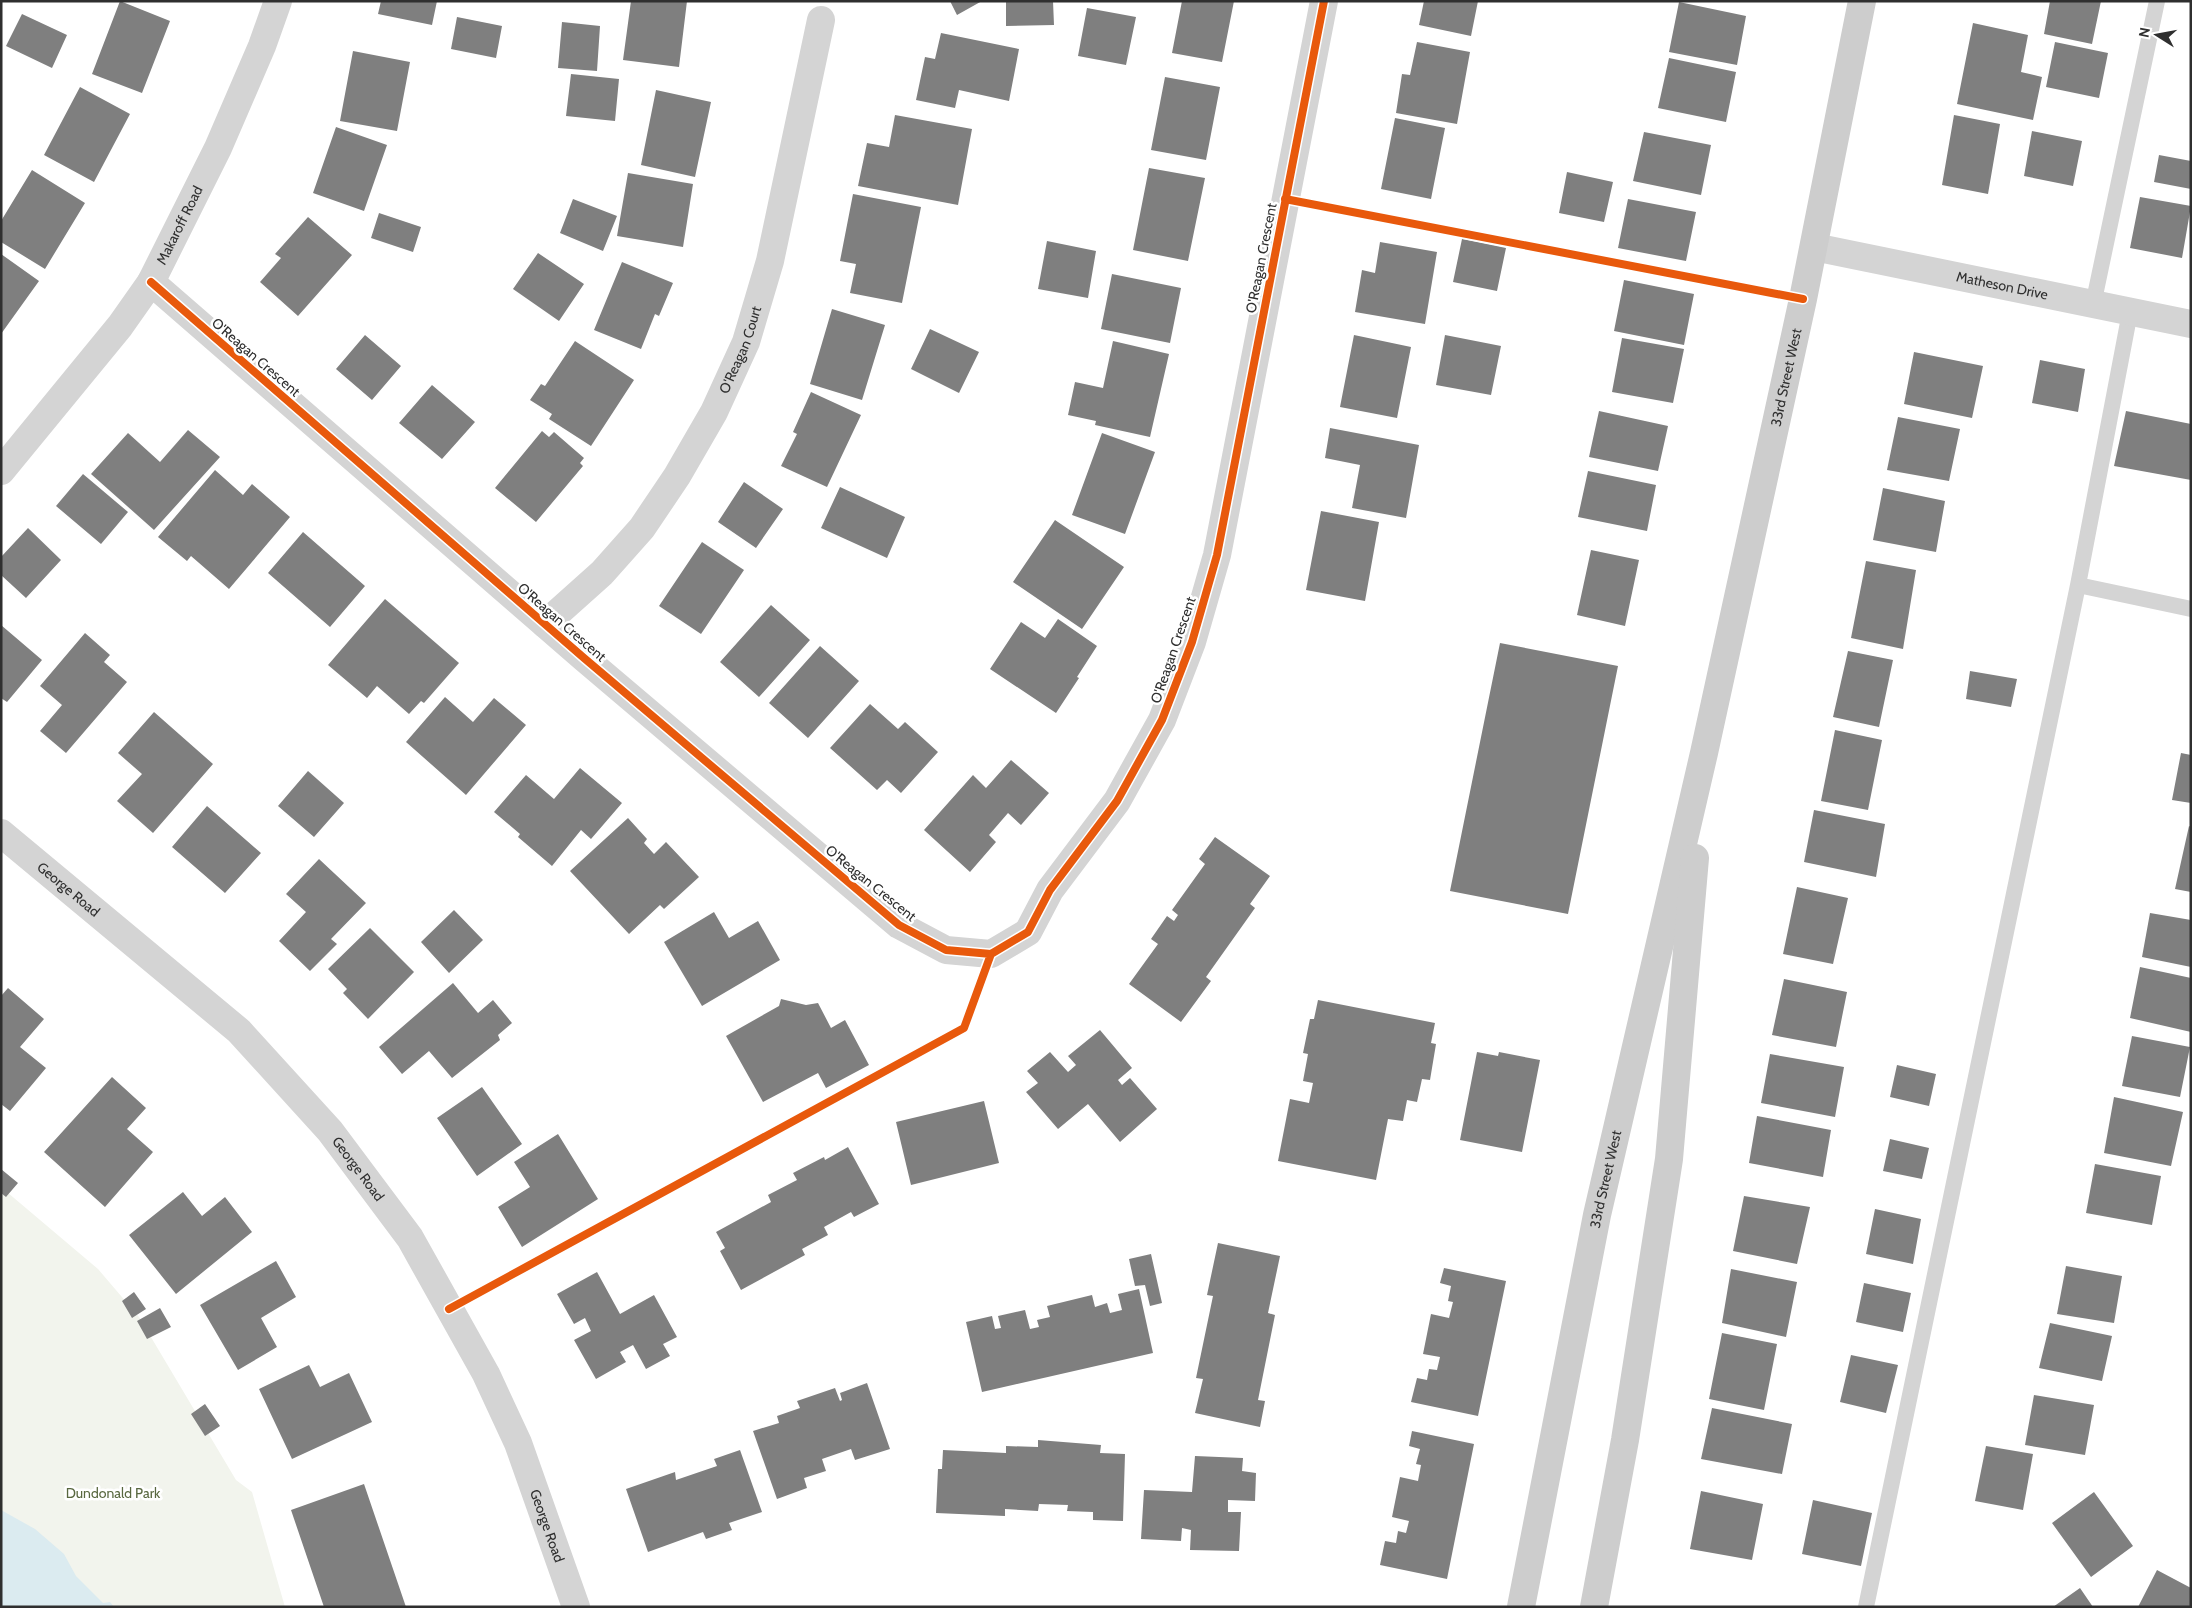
<svg xmlns="http://www.w3.org/2000/svg" width="2192" height="1608" font-family="Cabin,sans-serif">
  <style>
    .green { fill: #f2f4ed }
    .water { fill: #dbebf0 }
    .building { fill: #7f7f7f }
    .lines { fill: none; stroke-linecap: round; stroke-linejoin: round }
    .lane { stroke: #d4d4d4; stroke-width: 16 }
    .street { stroke: #d4d4d4; stroke-width: 28 }
    .secondary { stroke: #cdcdcd; stroke-width: 28 }
    .cycleway-casing { stroke: #fff; stroke-width: 11 }
    .cycleway { stroke: #e8590c; stroke-width: 8 }
    .labels { text-anchor: middle; stroke-width: 5; stroke-linejoin: round; paint-order: stroke }
    .street-label { font-size: 14px; fill: #2f2f2f; stroke: #fff }
    .park-label { font-size: 14px; fill: #58673f; stroke: #fff }
  </style>
  <rect width="100%" height="100%" fill="#fff"/>
  <path class="green" d="M1,1187L98,1269L139,1317L236,1480L252,1492L285,1607H1Z"/>
  <path class="water" d="M1,1510L35,1529L64,1554L76,1576L103,1603L110,1602L114,1607H1Z"/>
  <path class="building" d="M120,1L170,21L142,93L92,74Z
    M381,1H437L432,25L378,14Z
    M631,1H687L679,67L623,60Z
    M950,1H982L957,15Z
    M1006,1H1053L1054,25L1006,26Z
    M1182,1H1234L1222,62L1172,53Z
    M1424,1H1478L1471,36L1419,25Z
    M2050,1H2101L2092,44L2044,34Z
    M1679,2L1746,16L1737,65L1669,52Z
    M1087,8L1136,17L1126,65L1078,56Z
    M22,14L67,35L52,68L6,46Z
    M457,17L502,26L496,58L451,49Z
    M562,22L600,26L597,71L558,68Z
    M1973,23L2028,35L2021,72L2042,77L2033,120L1957,104Z
    M941,33L1019,49L1009,101L959,90L955,108L916,100L925,57L935,59Z
    M1417,42L1470,52L1457,124L1396,113L1402,74L1410,75Z
    M2055,42L2108,53L2099,98L2046,87Z
    M353,51L410,62L397,131L340,121Z
    M1669,58L1736,72L1726,122L1658,108Z
    M571,74L619,79L615,121L566,116Z
    M1165,77L1220,87L1206,160L1151,150Z
    M80,87L130,114L94,182L44,155Z
    M656,90L711,102L695,177L641,165Z
    M895,115L972,129L958,205L858,186L867,143L889,147Z
    M1954,115L2000,124L1988,194L1942,185Z
    M1395,118L1445,128L1431,199L1381,189Z
    M336,127L387,145L364,211L313,193Z
    M2032,131L2082,141L2073,186L2024,176Z
    M1644,132L1711,145L1701,195L1633,181Z
    M2159,155L2191,161V189L2154,182Z
    M1149,168L1205,178L1188,261L1133,250Z
    M32,170L85,203L45,269L1,242V221Z
    M1567,172L1613,182L1604,222L1559,213Z
    M628,173L693,184L683,247L617,236Z
    M853,194L921,207L902,303L850,293L856,264L840,261Z
    M2140,197L2191,206L2182,258L2130,248Z
    M573,199L617,216L603,251L560,233Z
    M1628,199L1696,212L1686,261L1618,248Z
    M379,213L421,227L413,252L371,238Z
    M308,217L352,255L298,316L260,282L281,258L275,254Z
    M1462,239L1506,248L1497,291L1453,282Z
    M1047,241L1096,251L1088,298L1038,289Z
    M1380,242L1437,252L1425,324L1355,312L1362,270L1375,273Z
    M538,253L584,284L559,321L513,289Z
    M1,254L39,281L1,334Z
    M622,262L673,283L659,316L655,314L641,349L594,330Z
    M1112,274L1181,288L1170,343L1101,329Z
    M1624,280L1694,294L1684,345L1614,331Z
    M832,309L885,325L862,400L810,384Z
    M930,329L979,352L959,393L911,369Z
    M365,335L401,366L372,400L336,369Z
    M1354,335L1411,347L1397,418L1340,407Z
    M1445,335L1501,346L1491,395L1436,385Z
    M1622,338L1684,349L1673,403L1612,392Z
    M575,341L634,380L591,446L549,419L552,414L530,400L541,384L545,386Z
    M1113,341L1169,354L1150,437L1095,425L1096,421L1068,415L1075,382L1103,388Z
    M1914,352L1983,366L1972,418L1904,404Z
    M2040,360L2085,369L2078,412L2032,403Z
    M432,385L475,422L442,459L399,423Z
    M811,392L861,415L827,487L781,466L797,434L793,432Z
    M1599,411L1668,426L1658,471L1589,457Z
    M2126,411L2191,424V480L2114,466Z
    M1898,417L1960,429L1949,481L1887,470Z
    M1330,428L1419,445L1406,518L1352,508L1360,465L1325,458Z
    M188,430L220,457L154,530L91,474L128,433L160,462Z
    M542,431L549,437L554,432L584,458L580,463L583,466L536,522L495,488Z
    M1102,433L1155,452L1125,534L1072,515Z
    M215,470L243,495L252,484L290,517L229,589L191,556L187,561L158,537Z
    M1588,471L1656,485L1647,531L1578,517Z
    M83,474L128,512L101,544L56,506Z
    M744,482L783,509L756,548L718,522Z
    M840,487L905,517L887,558L821,528Z
    M1883,488L1945,501L1936,552L1873,540Z
    M1321,511L1379,522L1365,601L1306,590Z
    M1055,520L1124,567L1082,629L1013,582Z
    M28,528L61,560L26,598L1,575V557Z
    M303,532L365,586L330,627L268,573Z
    M702,542L744,570L701,634L659,606Z
    M1591,550L1639,560L1625,626L1577,615Z
    M1866,561L1916,570L1903,649L1851,638Z
    M385,599L459,663L424,703L421,701L409,714L377,686L367,698L328,665Z
    M771,605L810,640L759,697L720,662Z
    M1058,619L1097,646L1077,677L1079,678L1056,713L990,669L1021,622L1045,638Z
    M1,625L42,660L7,702L1,698Z
    M85,633L110,655L104,662L127,682L66,753L40,731L62,705L40,686Z
    M1500,643L1618,666L1568,914L1450,891Z
    M820,646L859,681L808,738L769,703Z
    M1848,651L1893,660L1879,727L1833,717Z
    M1970,671L2017,679L2011,707L1966,699Z
    M445,697L473,722L494,698L526,725L466,795L406,742Z
    M870,704L898,729L905,722L938,752L901,793L887,780L877,790L830,748Z
    M154,712L213,764L153,833L117,801L142,774L118,753Z
    M1835,730L1882,740L1868,810L1821,801Z
    M2181,753L2191,755V803L2172,800Z
    M1011,760L1049,793L1021,825L1008,813L989,835L996,842L970,872L924,830L973,775L986,788Z
    M580,768L622,803L591,839L581,830L552,866L518,837L520,834L494,812L526,775L554,799Z
    M308,771L344,803L314,837L278,806Z
    M207,806L261,853L225,893L172,847Z
    M1814,810L1885,824L1876,877L1804,862Z
    M628,818L647,839L644,843L654,854L666,842L699,877L664,909L660,905L629,934L570,871Z
    M2189,826L2191,827V892L2175,889Z
    M1215,837L1270,876L1250,904L1255,908L1206,977L1211,981L1181,1022L1129,984L1158,944L1151,939L1167,916L1174,921L1178,915L1172,910L1205,864L1199,859Z
    M319,859L366,903L331,939L337,944L310,971L279,941L306,912L286,894Z
    M1797,887L1848,898L1833,964L1783,954Z
    M454,910L483,940L449,973L421,942Z
    M714,912L729,938L758,921L780,960L702,1006L664,942Z
    M2150,913L2191,920V967L2142,957Z
    M370,928L414,972L368,1019L343,993L347,989L328,969Z
    M2140,967L2191,978V1032L2130,1018Z
    M1784,979L1847,992L1836,1047L1772,1035Z
    M453,983L478,1013L493,1000L512,1023L498,1035L500,1040L452,1078L429,1051L402,1074L379,1047Z
    M8,988L44,1019L20,1047L46,1068L10,1111L1,1104V996Z
    M781,999L806,1005L818,1003L831,1028L845,1020L869,1065L826,1088L818,1073L763,1102L726,1036L779,1006Z
    M1318,1000L1435,1023L1431,1043L1436,1044L1430,1080L1422,1079L1417,1102L1407,1100L1403,1121L1388,1119L1376,1180L1278,1161L1290,1099L1309,1103L1313,1083L1303,1081L1308,1054L1303,1053L1310,1019H1314Z
    M1100,1030L1132,1068L1118,1080L1122,1085L1130,1078L1157,1109L1120,1142L1088,1104L1058,1129L1026,1092L1038,1083L1027,1071L1050,1052L1068,1072L1076,1065L1068,1056Z
    M2132,1036L2190,1047L2180,1097L2122,1086Z
    M1477,1052L1498,1056L1499,1052L1540,1060L1522,1152L1460,1140Z
    M1770,1054L1844,1067L1835,1117L1761,1103Z
    M1897,1065L1936,1074L1929,1106L1890,1097Z
    M112,1077L146,1108L127,1129L153,1152L105,1207L44,1152Z
    M482,1087L522,1144L477,1176L437,1118Z
    M2114,1097L2183,1112L2171,1166L2104,1153Z
    M984,1101L999,1163L911,1185L896,1122Z
    M1757,1116L1831,1130L1823,1177L1749,1163Z
    M558,1134L598,1199L522,1247L498,1207L530,1187L514,1162Z
    M1890,1139L1929,1148L1922,1179L1883,1171Z
    M848,1147L879,1204L854,1217L851,1212L824,1227L828,1235L802,1249L805,1255L741,1290L720,1251L725,1248L716,1232L771,1202L768,1195L797,1180L793,1173L824,1157L825,1160Z
    M2095,1164L2161,1176L2152,1225L2086,1213Z
    M1,1169L18,1183L6,1197L1,1193Z
    M183,1192L202,1216L225,1197L252,1232L176,1294L129,1235Z
    M1744,1196L1810,1207L1797,1264L1733,1251Z
    M1875,1209L1921,1219L1913,1264L1866,1254Z
    M1218,1243L1280,1256L1268,1313L1275,1315L1258,1400L1265,1401L1260,1427L1195,1413L1203,1379L1196,1378L1213,1296L1207,1295Z
    M1151,1254L1162,1303L1150,1306L1145,1285L1135,1286L1129,1259Z
    M276,1261L296,1297L261,1318L277,1347L238,1370L200,1305Z
    M2066,1266L2122,1276L2114,1323L2057,1314Z
    M1444,1268L1506,1281L1478,1416L1411,1402L1417,1378L1427,1380L1429,1369L1437,1370L1440,1357L1423,1354L1431,1314L1449,1318L1453,1302L1448,1301L1451,1286L1440,1283Z
    M1731,1269L1797,1282L1786,1337L1722,1323Z
    M597,1272L620,1314L654,1295L677,1337L663,1344L670,1356L646,1369L633,1345L620,1352L626,1362L596,1379L574,1340L591,1331L585,1318L574,1324L557,1294Z
    M1864,1283L1911,1293L1903,1332L1856,1322Z
    M1139,1289L1153,1353L982,1392L966,1322L992,1316L995,1329L1001,1328L998,1316L1025,1310L1030,1329L1039,1327L1037,1320L1050,1317L1047,1306L1092,1295L1095,1307L1107,1303L1110,1313L1122,1310L1118,1294Z
    M134,1292L146,1309L132,1318L122,1301Z
    M160,1308L171,1327L147,1339L137,1321Z
    M2050,1323L2112,1336L2102,1381L2039,1368Z
    M1722,1333L1777,1344L1764,1410L1709,1399Z
    M1851,1355L1898,1365L1886,1413L1840,1402Z
    M309,1365L320,1387L349,1373L372,1422L292,1459L259,1389Z
    M867,1383L890,1449L855,1460L851,1449L822,1459L826,1471L804,1478L807,1488L777,1499L753,1431L779,1423L777,1416L800,1408L797,1401L835,1388L840,1401L842,1400L840,1393Z
    M2034,1395L2094,1405L2085,1455L2025,1445Z
    M205,1404L220,1426L205,1436L191,1414Z
    M1712,1408L1792,1424L1782,1474L1701,1459Z
    M1412,1431L1474,1444L1447,1579L1380,1565L1385,1541L1396,1543L1398,1531L1406,1533L1409,1521L1392,1517L1400,1477L1418,1481L1421,1465L1416,1464L1420,1449L1409,1446Z
    M1038,1440L1101,1445L1100,1453L1125,1454L1123,1521L1093,1520V1512L1067,1511L1068,1505L1039,1504L1038,1511L1005,1509V1516L936,1513L938,1469H942L943,1450L1006,1453V1446L1038,1447Z
    M1986,1446L2033,1454L2023,1510L1975,1501Z
    M740,1450L762,1512L729,1523L732,1530L706,1539L703,1532L648,1552L626,1489L675,1472L676,1480L717,1466L714,1459Z
    M1195,1456L1243,1458L1242,1471L1256,1473L1255,1501L1228,1500V1512H1241L1239,1551L1190,1550L1191,1530L1182,1528L1181,1541L1141,1539L1144,1490L1192,1492Z
    M364,1484L406,1607H324L291,1510Z
    M1701,1491L1763,1504L1752,1560L1690,1549Z
    M2094,1492L2133,1546L2091,1577L2052,1523Z
    M1813,1500L1872,1513L1861,1566L1802,1554Z
    M2157,1570L2191,1588V1607H2138Z
    M2080,1588L2093,1607H2053Z"/>
  <g class="lines">
    <path class="lane" d="M2093,305L2157,1
      M2078,585L2191,609
      M1866,1607L2078,585L2130,312"/>
    <g class="street">
      <path id="s1" d="M1814,247L2191,324"/>
      <path d="M151,282L584,658L899,925L946,950L991,954L1028,932L1050,890L1117,801L1162,720L1192,642L1217,555L1324,1"/>
      <path id="s2" d="M1,471L120,326L151,282L218,148L262,46L278,1"/>
      <path id="s3" d="M545,624L602,573L642,528L677,476L714,412L746,342L770,261L821,20"/>
      <path id="s4" d="M1,833L239,1031L330,1131L410,1238L486,1374L518,1443L576,1607"/>
    </g>
    <g class="secondary">
      <path id="s5" d="M1521,1607L1597,1215L1704,753L1803,299L1862,1"/>
      <path d="M1594,1607L1625,1440L1669,1159L1695,858"/>
    </g>
    <g class="cycleway-casing">
      <path id="cycleway" d="M1285,199L1803,299
        M151,282L584,658L899,925L946,950L991,954L1028,932L1050,890L1117,801L1162,720L1192,642L1217,555L1324,1
        M449,1309L964,1028L991,954"/>
    </g>
    <use href="#cycleway" class="cycleway"/>
  </g>
  <g class="labels">
    <g class="street-label">
      <text dy="5" stroke="none"><textPath href="#s2" startOffset="305">Makaroff Road</textPath></text>
      <text transform="translate(1261 258) rotate(-79)" y="5">O'Reagan Crescent</text>
      <text dy="5" stroke="none"><textPath href="#s1" startOffset="192">Matheson Drive</textPath></text>
      <text dy="5" stroke="none"><textPath href="#s3" startOffset="341">O'Reagan Court</textPath></text>
      <text transform="translate(256 357) rotate(41)" y="5">O'Reagan Crescent</text>
      <text dy="5" stroke="none"><textPath href="#s5" startOffset="1258">33rd Street West</textPath></text>
      <text transform="translate(562 622) rotate(41)" y="5">O'Reagan Crescent</text>
      <text transform="translate(1173 650) rotate(-71)" y="5">O'Reagan Crescent</text>
      <text transform="translate(871 883) rotate(39)" y="5">O'Reagan Crescent</text>
      <text dy="5" stroke="none"><textPath href="#s4" startOffset="88">George Road</textPath></text>
      <text dy="5" stroke="none"><textPath href="#s4" startOffset="492">George Road</textPath></text>
      <text dy="5" stroke="none"><textPath href="#s5" startOffset="436">33rd Street West</textPath></text>
      <text dy="5" stroke="none"><textPath href="#s4" startOffset="898">George Road</textPath></text>
    </g>
    <g class="park-label">
      <text x="113" y="1498">Dundonald Park</text>
    </g>
  </g>
  <rect width="2192" height="1608" fill="none" stroke="#2f2f2f" stroke-width="5"/>
  <g transform="translate(2157 35) rotate(281)" stroke="#ffffff" stroke-width="4" paint-order="stroke">
  <path d="M0-4L9 19L0 12L-9 19Z" fill="#2f2f2f"/>
  <text y="-8" font-size="14" font-weight="bold" text-anchor="middle" fill="#2f2f2f">N</text>
  </g>
</svg>
